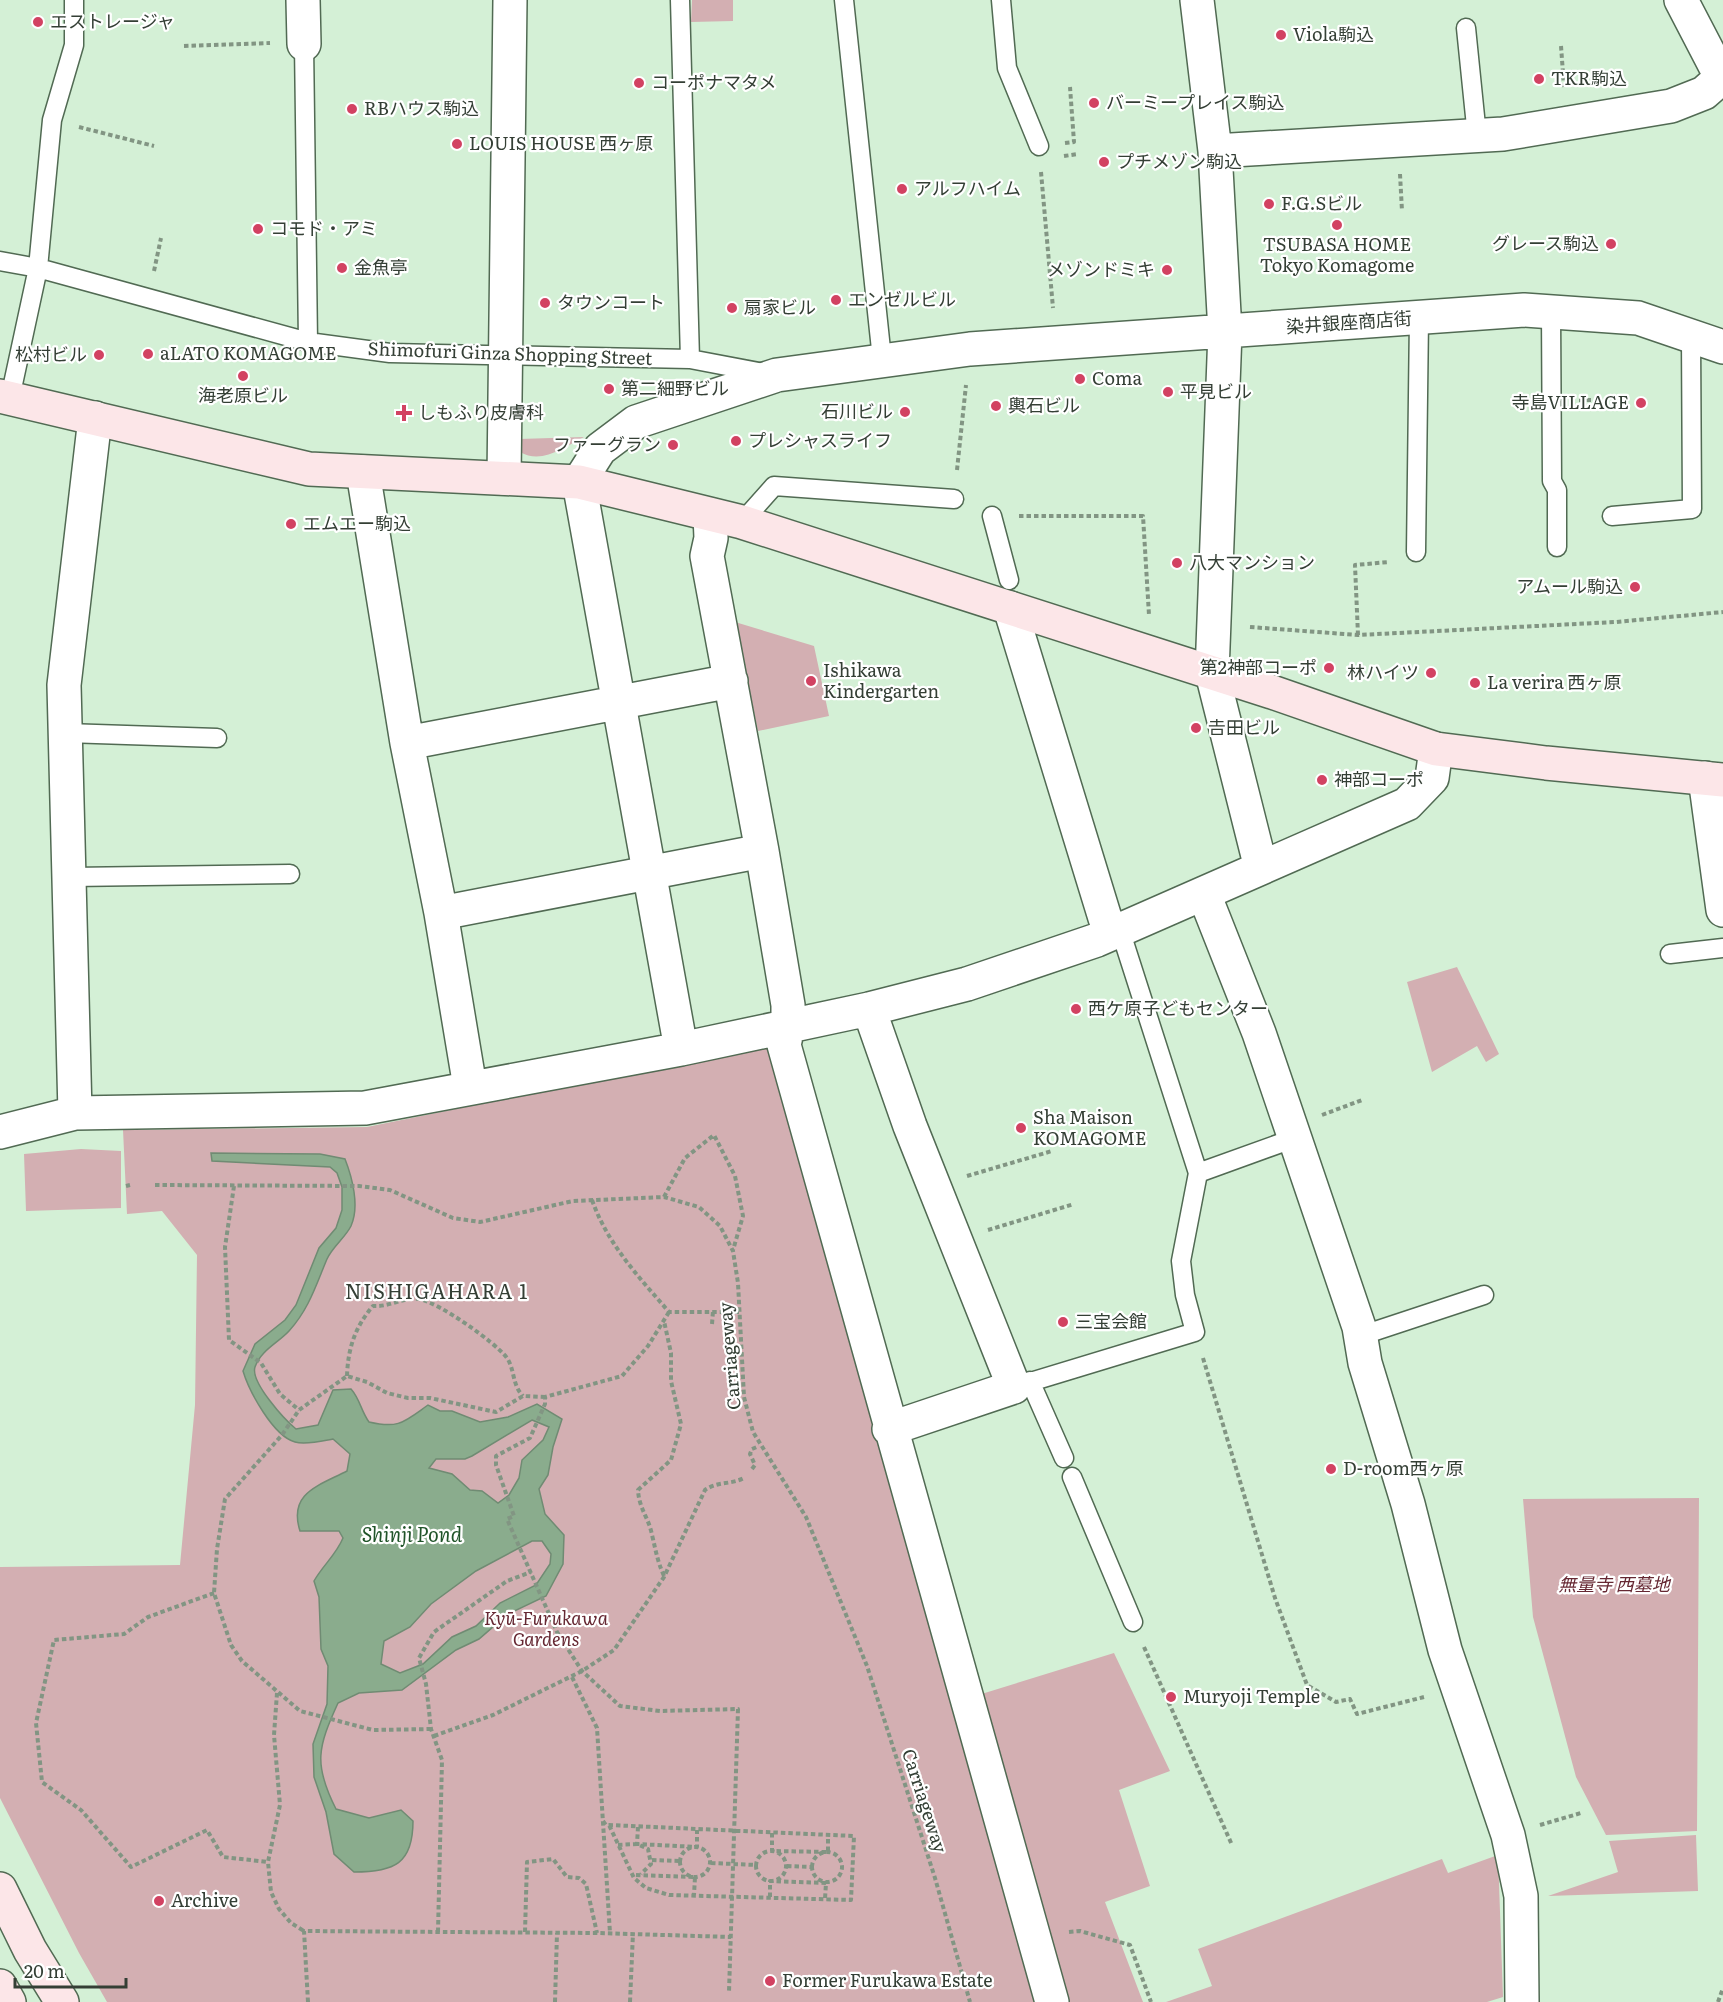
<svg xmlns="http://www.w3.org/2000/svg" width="1723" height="2002" font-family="Literata,'Noto Sans JP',serif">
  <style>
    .green { fill: #d3afb2 }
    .water { fill: #8aac8d; stroke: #708b73; stroke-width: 1.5; fill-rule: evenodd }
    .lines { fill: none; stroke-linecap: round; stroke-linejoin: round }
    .lane-casing { stroke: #516a53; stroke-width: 21 }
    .street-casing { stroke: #516a53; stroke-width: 36 }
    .secondary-casing { stroke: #516a53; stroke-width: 36 }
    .path { stroke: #829583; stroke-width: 4; stroke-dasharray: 4.5 3; stroke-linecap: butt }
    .lane { stroke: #fff; stroke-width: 18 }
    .street { stroke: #fff; stroke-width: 33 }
    .secondary { stroke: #fce6e8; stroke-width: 33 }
    .poi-dot { fill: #d24262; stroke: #fff; stroke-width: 2 }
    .labels { text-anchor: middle; stroke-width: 4.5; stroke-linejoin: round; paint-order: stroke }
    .poi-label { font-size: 18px; fill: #343f35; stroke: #fff; text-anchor: start }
    .street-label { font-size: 18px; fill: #343f35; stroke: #fff }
    .park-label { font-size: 18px; font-style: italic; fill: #652732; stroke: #fff }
    .neighbourhood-label { font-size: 20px; letter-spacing: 1.5px; fill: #343f35; stroke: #fff }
    .water-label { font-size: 20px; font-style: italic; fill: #205429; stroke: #fff }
  </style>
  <rect width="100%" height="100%" fill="#d4f0d6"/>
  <path class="green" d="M692,0H733V21L691,22Z
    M584,437C564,447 542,465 520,452L519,439Z
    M735,622L814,646L829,716L758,731Z
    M1457,967L1499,1054L1486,1062L1477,1046L1432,1072L1407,982Z
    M776,1044L1042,2002H107L79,1953L0,1798V1567L180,1565L195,1405L197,1255L162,1211L127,1214L123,1130L367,1127Z
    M81,1149L121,1151V1208L26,1211L24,1154Z
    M1699,1498L1697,1831L1606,1835L1576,1777L1533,1617L1523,1499Z
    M1114,1653L1170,1771L1119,1790L1150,1886L1105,1902L1143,2002H1061L975,1696Z
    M1696,1835L1698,1891L1548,1896L1618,1872L1609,1841Z
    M1498,1855L1503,1997L1487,2002H1166L1212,1986L1198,1949L1442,1859L1448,1873Z"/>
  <path class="water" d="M211,1153L320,1154L345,1159C352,1177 360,1206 351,1226C345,1238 333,1246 327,1259C316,1285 309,1309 289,1331C278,1343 261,1350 255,1367C250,1382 285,1420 296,1429L318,1425L333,1390L351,1389C360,1399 361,1411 369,1422C399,1429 404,1422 428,1405L440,1411H452L480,1422L508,1417L537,1404L562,1419L553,1447L548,1475L539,1489L545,1514L564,1535L563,1564L546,1596L508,1614L479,1639L456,1650L402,1690L359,1693L338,1703C318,1747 313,1764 336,1809L369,1818L401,1810L413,1821C413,1864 394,1872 354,1872L334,1854L326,1812L314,1777L313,1744L327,1704L328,1666L321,1649L319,1597L314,1581C323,1565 336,1555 343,1538L339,1531H300C288,1493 318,1486 347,1471L350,1454L333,1439C322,1441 306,1445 295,1442C273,1436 249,1391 243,1371L255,1344L285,1320L296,1305L319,1248L336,1228L342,1210V1187L337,1173L330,1167L212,1161ZM532,1420L549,1427L543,1440L522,1460L519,1478L509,1495L498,1503L482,1491L470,1490L452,1474L429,1468L436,1459H465L472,1456ZM532,1541H542L551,1554L550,1564L536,1585L500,1603L476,1626L452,1637L423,1664L400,1673L381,1664L384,1641L410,1627L431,1604L476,1571Z"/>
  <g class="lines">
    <g class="lane-casing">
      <path id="lane" d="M680,0L690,359
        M844,0L882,359
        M1001,0L1007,68L1039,146
        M1466,28L1477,136
        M304,44L308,342
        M0,261L38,268L308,342L390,353L690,359L769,374
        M1551,312L1552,481L1557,490V547
        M10,398L38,268L52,120L74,45V0
        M992,516L1009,580
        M1612,516L1692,509L1691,337
        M742,522L774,486L954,499
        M1416,552L1419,318
        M66,733L217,738
        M71,877L290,874
        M1113,932L1123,939L1198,1173
        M1670,954L1723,948
        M1360,1336L1484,1295
        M1030,1381L1064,1458
        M1014,1387L1195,1332L1185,1295L1181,1261L1198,1173L1295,1138
        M1072,1477L1133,1622"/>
    </g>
    <g class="street-casing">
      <path id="street" d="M303,0L304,44
        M1197,0L1215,151L1225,332L1212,673L1261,868
        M1681,0L1721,77
        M1215,151L1503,134L1671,106L1704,93L1723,76
        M363,472L407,743L441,913L470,1087
        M504,478L510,0
        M710,515L711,538L707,556L762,851L788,1005V1027L784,1045L1052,2002
        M1010,608L1105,918L1113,932
        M407,743L731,681
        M1705,778L1723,910
        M1204,894L1259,1033L1359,1327L1365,1363L1408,1504L1445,1650L1508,1835L1521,1896L1522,2002
        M441,913L762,851
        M869,1009L910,1126L1014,1387L889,1429
        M681,1049L579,482L600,449L636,422L777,375L970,349L1524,310L1638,318L1723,347
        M75,1113L64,685L95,418
        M0,1132L75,1113L365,1108L681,1049L869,1009L967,984L1097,940L1407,804L1432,778L1436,749"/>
    </g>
    <g class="secondary-casing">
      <path id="secondary" d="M0,396L309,469L579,482L742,522L1272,692L1436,749L1546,763L1723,780
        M0,1889L30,1950L62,2002
        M0,1986L9,2002"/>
    </g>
    <path class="path" d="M184,46L270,43
      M1561,46L1564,87
      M79,127L154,146
      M1065,143L1074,142L1070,87
      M1064,156L1078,154
      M1041,172L1053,308
      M1400,174L1402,211
      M154,271L161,238
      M1579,400H1601
      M957,470L966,385
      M1019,516H1143L1149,615
      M1250,627L1358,635L1616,622L1723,612
      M1358,635L1355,565L1389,562
      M1322,1115L1362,1100
      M967,1176L1052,1151
      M155,1185L359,1186L390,1190L453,1218L480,1222L573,1201L664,1197L699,1207L720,1226L733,1251L738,1283L744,1397L753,1432L806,1517L867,1666L935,1878L970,2002
      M126,1186L130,1185
      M234,1186L225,1247L229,1340L261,1363L280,1394L299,1410
      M664,1197L685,1158L714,1135L735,1176L743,1216L733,1250
      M592,1200C608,1245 639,1277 669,1312H739
      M988,1230L1074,1204
      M669,1312L648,1346L622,1376L545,1397V1404L530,1438L496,1456V1465L514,1516L507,1519L557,1632L582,1671L620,1706L660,1711L738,1709L729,1992
      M712,1324L713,1311
      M1203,1358L1275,1598L1307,1685L1336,1702L1350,1699L1357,1714L1424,1697
      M347,1376C348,1348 355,1327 373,1306C391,1307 402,1297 419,1299C438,1302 495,1342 507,1358C515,1370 512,1385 523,1396
      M752,1469L755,1465L750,1454L752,1449L759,1446
      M664,1576C657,1560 656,1551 652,1535C649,1518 639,1509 638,1490L671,1460L681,1424L671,1381V1353L664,1321
      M214,1593L148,1617L124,1634L54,1640L36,1723L42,1782L81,1810L131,1867L207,1830L223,1857L268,1862
      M1144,1647L1232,1845
      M572,1677L597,1728L610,1933
      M277,1693L274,1735L280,1805L268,1862L271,1892L279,1909L291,1923L304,1931
      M431,1729L373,1730L300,1711L242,1661L231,1645L214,1593L217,1549L225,1499L282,1435L299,1410L347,1376L367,1382L387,1393L408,1398H430L496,1412L523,1396L545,1397
      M434,1736L493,1715L582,1671L614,1650L664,1577L705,1490C718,1481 730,1485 744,1478
      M603,1821L606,1825H609L854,1836L851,1900L669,1895L646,1888L634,1878L609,1825
      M1540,1825L1581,1813
      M638,1827L637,1844L697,1847V1830
      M772,1833V1851L828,1852V1835
      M618,1845L637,1844L648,1849L651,1864L641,1874
      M680 1862a15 15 0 1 1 30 0a15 15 0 1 1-30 0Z
      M756 1866a15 15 0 1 1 30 0a15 15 0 1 1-30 0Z
      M812 1867a15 15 0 1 1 30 0a15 15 0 1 1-30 0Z
      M652,1860L680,1861
      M711,1863L756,1865
      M787,1866L811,1867
      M636,1875L695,1877L694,1895
      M770,1897V1881L826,1883L825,1899
      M438,1932L442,1760L431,1729L426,1684L419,1658L434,1632L507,1581L531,1572
      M525,1932L527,1862L553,1859L567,1877L579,1878L586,1884L597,1933
      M1069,1932L1080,1931L1130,1945L1151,2002
      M308,2002L304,1931L597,1933L731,1937
      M555,2002L557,1933
      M630,2002L633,1933
      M1718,2002L1723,1988"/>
    <use href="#lane" class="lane"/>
    <use href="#street" class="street"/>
    <use href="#secondary" class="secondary"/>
  </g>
  <g class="poi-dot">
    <circle cx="38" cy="22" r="6"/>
    <circle cx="1281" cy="35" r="6"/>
    <circle cx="1539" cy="79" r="6"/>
    <circle cx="639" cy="83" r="6"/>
    <circle cx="1094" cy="103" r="6"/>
    <circle cx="352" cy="109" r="6"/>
    <circle cx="457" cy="144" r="6"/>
    <circle cx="1104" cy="162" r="6"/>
    <circle cx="902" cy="189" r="6"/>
    <circle cx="1269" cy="204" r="6"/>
    <circle cx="1337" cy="225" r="6"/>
    <circle cx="258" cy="229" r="6"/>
    <circle cx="1611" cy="244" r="6"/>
    <circle cx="342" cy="268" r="6"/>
    <circle cx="1167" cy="270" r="6"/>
    <circle cx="836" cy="300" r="6"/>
    <circle cx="545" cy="303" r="6"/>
    <circle cx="732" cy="308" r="6"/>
    <circle cx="148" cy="354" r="6"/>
    <circle cx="99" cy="355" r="6"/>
    <circle cx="243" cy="376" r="6"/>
    <circle cx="1080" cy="379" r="6"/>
    <circle cx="609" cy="389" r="6"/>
    <circle cx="1168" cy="392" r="6"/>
    <circle cx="1641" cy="403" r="6"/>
    <circle cx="996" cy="406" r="6"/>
    <circle cx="905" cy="412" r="6"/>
    <path d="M401 404h6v6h6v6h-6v6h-6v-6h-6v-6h6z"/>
    <circle cx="736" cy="441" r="6"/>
    <circle cx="673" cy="445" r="6"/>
    <circle cx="291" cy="524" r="6"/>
    <circle cx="1177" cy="563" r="6"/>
    <circle cx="1635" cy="587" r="6"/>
    <circle cx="1329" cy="668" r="6"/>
    <circle cx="1431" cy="673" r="6"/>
    <circle cx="811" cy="681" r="6"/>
    <circle cx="1475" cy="683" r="6"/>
    <circle cx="1196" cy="728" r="6"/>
    <circle cx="1322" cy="780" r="6"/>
    <circle cx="1076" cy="1009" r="6"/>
    <circle cx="1021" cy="1128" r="6"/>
    <circle cx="1063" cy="1322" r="6"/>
    <circle cx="1331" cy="1469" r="6"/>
    <circle cx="1171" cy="1697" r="6"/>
    <circle cx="159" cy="1901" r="6"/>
    <circle cx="770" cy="1981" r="6"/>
  </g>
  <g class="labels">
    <g class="poi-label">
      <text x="50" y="28">エストレージャ</text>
      <text x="1293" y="41">Viola駒込</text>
      <text x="1551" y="85">TKR駒込</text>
      <text x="651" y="89">コーポナマタメ</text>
      <text x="1106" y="109">バーミープレイス駒込</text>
      <text x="364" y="115">RBハウス駒込</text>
      <text x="469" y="150">LOUIS HOUSE 西ヶ原</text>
      <text x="1116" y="168">プチメゾン駒込</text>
      <text x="914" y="195">アルフハイム</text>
      <text x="1281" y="210">F.G.Sビル</text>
      <text x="270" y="235">コモド・アミ</text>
      <text x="1599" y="250" text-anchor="end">グレース駒込</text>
      <text x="1337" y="251" text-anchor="middle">TSUBASA HOME<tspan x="1337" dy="21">Tokyo Komagome</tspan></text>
      <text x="354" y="274">金魚亭</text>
      <text x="1155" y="276" text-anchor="end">メゾンドミキ</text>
      <text x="848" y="306">エンゼルビル</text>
      <text x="557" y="309">タウンコート</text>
      <text x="744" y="314">扇家ビル</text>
      <text x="160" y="360">aLATO KOMAGOME</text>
      <text x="87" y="361" text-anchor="end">松村ビル</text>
      <text x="1092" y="385">Coma</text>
      <text x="621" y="395">第二細野ビル</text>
      <text x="1180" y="398">平見ビル</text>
      <text x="243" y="402" text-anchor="middle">海老原ビル</text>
      <text x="1629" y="409" text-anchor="end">寺島VILLAGE</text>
      <text x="1008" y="412">輿石ビル</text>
      <text x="893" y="418" text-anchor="end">石川ビル</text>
      <text x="418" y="419">しもふり皮膚科</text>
      <text x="748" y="447">プレシャスライフ</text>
      <text x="661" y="451" text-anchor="end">ファーグラン</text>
      <text x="303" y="530">エムエー駒込</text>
      <text x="1189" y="569">八大マンション</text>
      <text x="1623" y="593" text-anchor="end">アムール駒込</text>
      <text x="1317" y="674" text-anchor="end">第2神部コーポ</text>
      <text x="823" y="677">Ishikawa<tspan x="823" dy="21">Kindergarten</tspan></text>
      <text x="1419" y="679" text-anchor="end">林ハイツ</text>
      <text x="1487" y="689">La verira 西ヶ原</text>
      <text x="1208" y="734">𠮷田ビル</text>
      <text x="1334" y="786">神部コーポ</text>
      <text x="1088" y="1015">西ケ原子どもセンター</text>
      <text x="1033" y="1124">Sha Maison<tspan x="1033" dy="21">KOMAGOME</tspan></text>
      <text x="1075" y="1328">三宝会館</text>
      <text x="1343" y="1475">D-room西ヶ原</text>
      <text x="1183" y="1703">Muryoji Temple</text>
      <text x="171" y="1907">Archive</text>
      <text x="782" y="1987">Former Furukawa Estate</text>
    </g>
    <g class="street-label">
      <text transform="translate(1349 323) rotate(-4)" y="6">染井銀座商店街</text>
      <text transform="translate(510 354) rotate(2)" y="6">Shimofuri Ginza Shopping Street</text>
      <text transform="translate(730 1356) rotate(-95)" y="6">Carriageway</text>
      <text transform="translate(924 1801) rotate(72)" y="6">Carriageway</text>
    </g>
    <g class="park-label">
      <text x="1614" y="1591">無量寺 西墓地</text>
      <text x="546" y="1625">Kyū-Furukawa<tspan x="546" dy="21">Gardens</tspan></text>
    </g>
    <g class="neighbourhood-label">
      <text x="437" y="1299">NISHIGAHARA 1</text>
    </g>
    <g class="water-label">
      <text x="412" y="1542">Shinji Pond</text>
    </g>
  </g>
  <path d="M15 1978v9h111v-9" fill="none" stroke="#343f35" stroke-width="3"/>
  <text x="24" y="1978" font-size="18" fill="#343f35" stroke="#ffffff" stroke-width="4.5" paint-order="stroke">20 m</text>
</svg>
